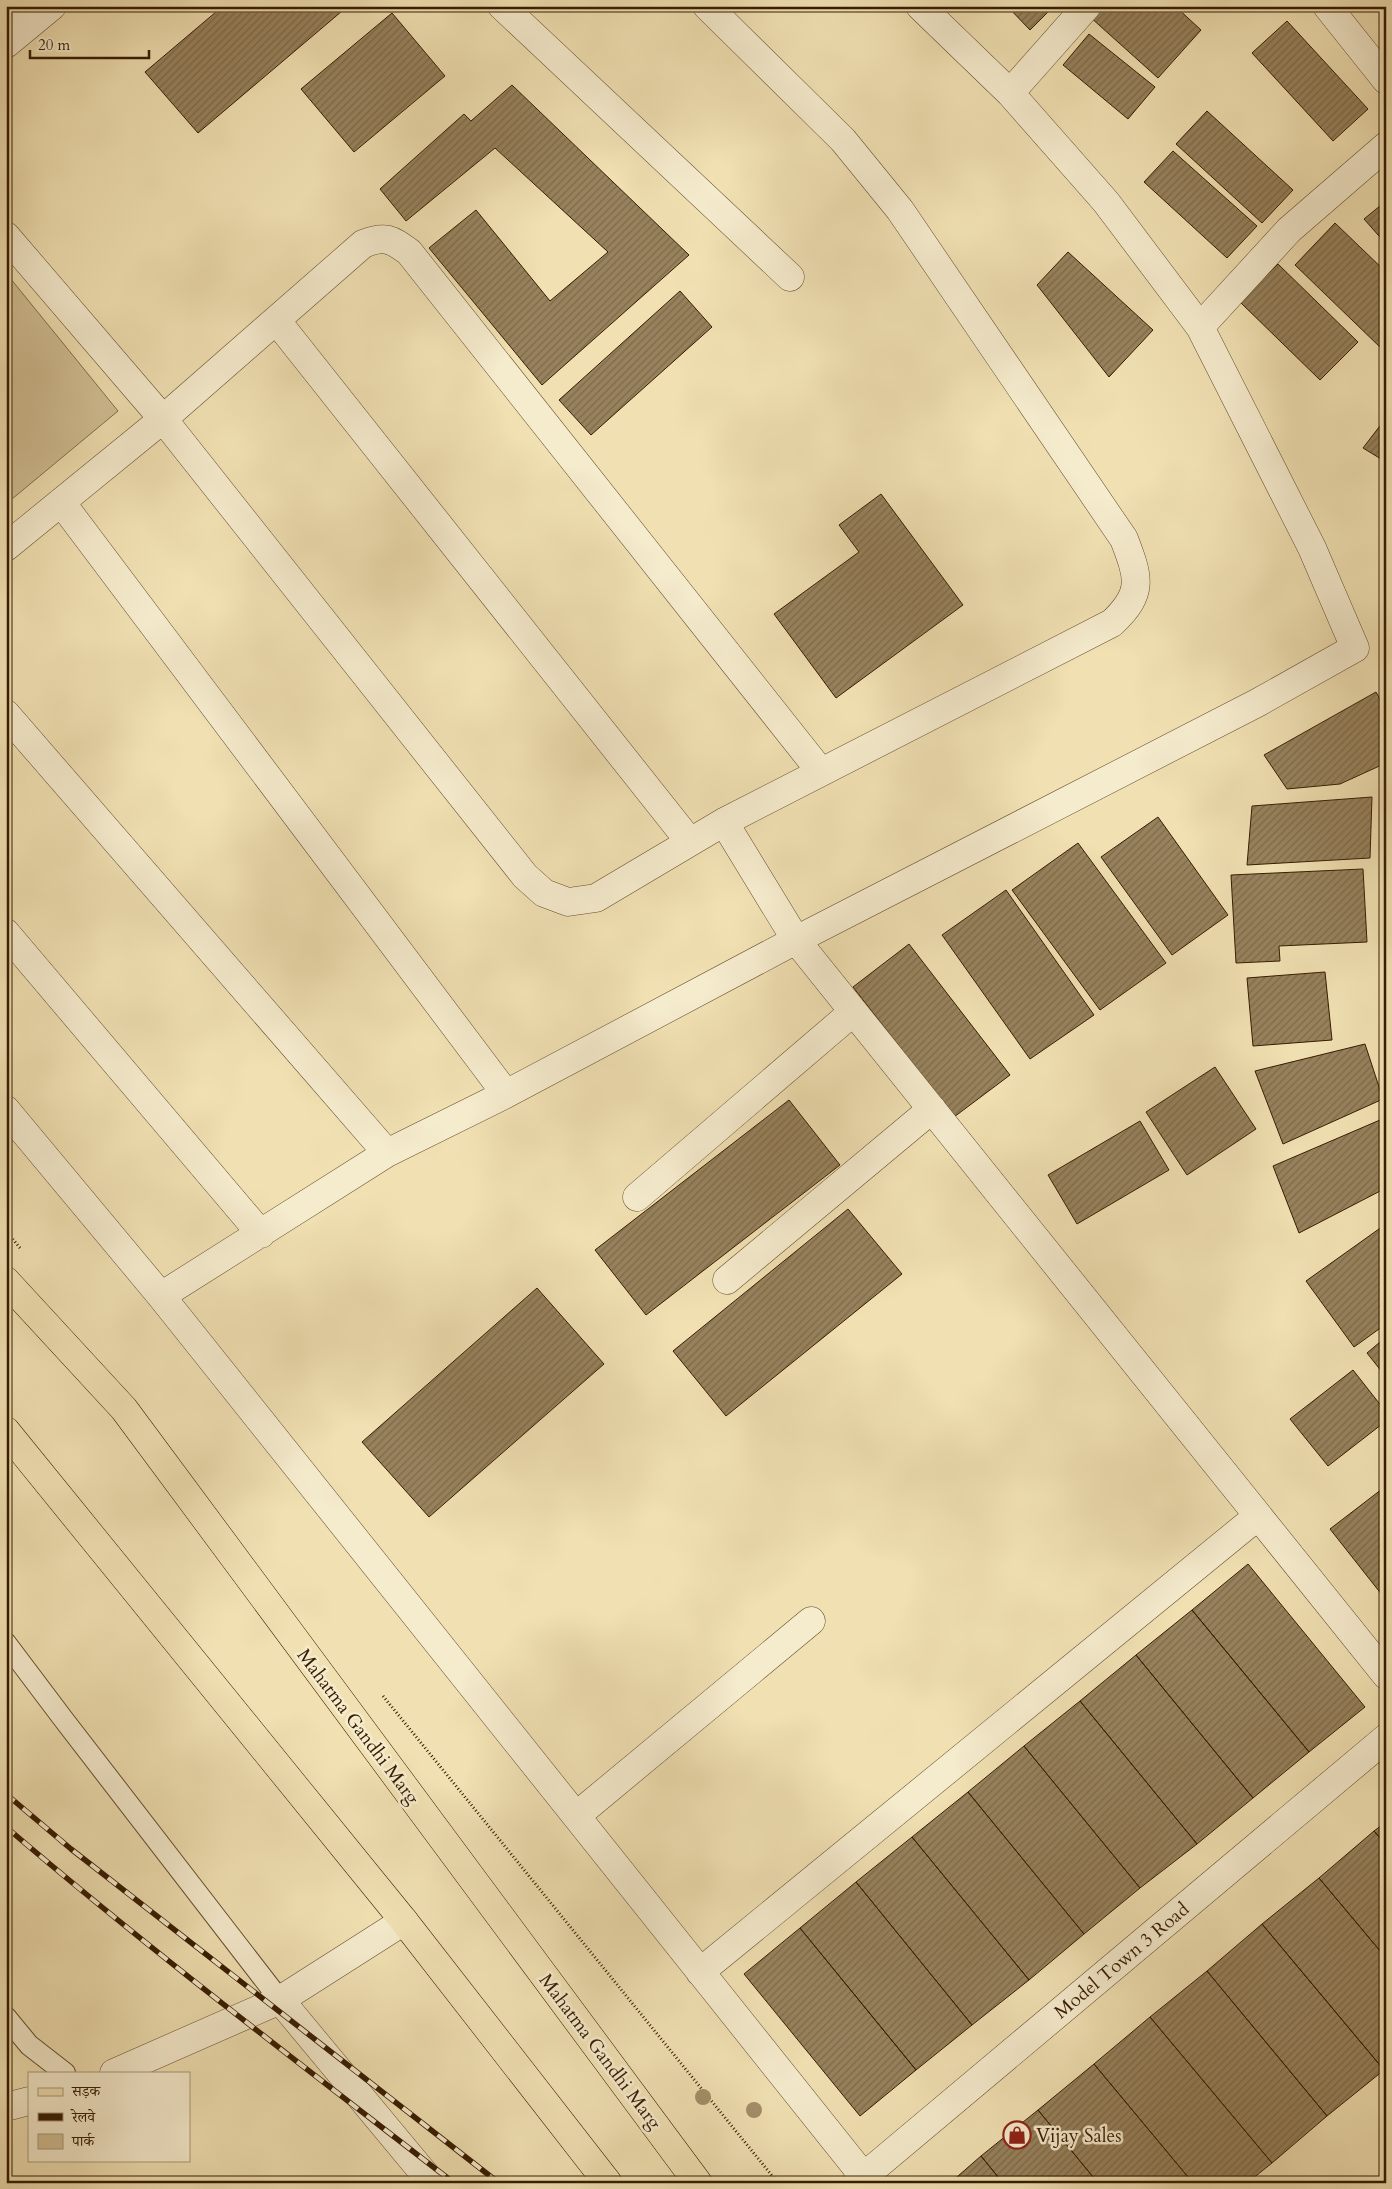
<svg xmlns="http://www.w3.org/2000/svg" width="1392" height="2189" font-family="Cardo,'Noto Serif Devanagari',serif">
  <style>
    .park { fill: #d1bf94; stroke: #846e4a }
    .building { fill: url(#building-hatch); stroke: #371c01 }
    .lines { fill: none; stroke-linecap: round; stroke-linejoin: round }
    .service-casing { stroke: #654d2d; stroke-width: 22 }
    .minor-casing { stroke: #654d2d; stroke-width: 29 }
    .tertiary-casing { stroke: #654d2d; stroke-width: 29 }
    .primary-casing { stroke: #371c01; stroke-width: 29 }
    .path { stroke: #371c01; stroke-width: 3; stroke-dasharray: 1 2.5; stroke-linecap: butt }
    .service { stroke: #f5ebcd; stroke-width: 20 }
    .minor { stroke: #f5ebcd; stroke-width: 28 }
    .tertiary { stroke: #f5ebcd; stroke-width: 28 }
    .primary { stroke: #f0e0b2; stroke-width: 28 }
    .rail-casing { stroke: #371c01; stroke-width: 5.5 }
    .rail { stroke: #f5ebcd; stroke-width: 4; stroke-dasharray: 11; stroke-linecap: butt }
    .tree { fill: #a48f69 }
    .labels { text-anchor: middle; stroke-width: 5; stroke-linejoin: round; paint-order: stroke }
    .street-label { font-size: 19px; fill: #371c01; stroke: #f5ebcd }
    .poi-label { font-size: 19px; fill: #371c01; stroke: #f5ebcd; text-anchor: start }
  </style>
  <defs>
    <pattern id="building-hatch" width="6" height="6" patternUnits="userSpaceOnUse" patternTransform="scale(1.25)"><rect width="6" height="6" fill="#97825d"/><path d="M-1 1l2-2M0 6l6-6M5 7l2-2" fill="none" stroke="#7c6a4a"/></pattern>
  </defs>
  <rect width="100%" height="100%" fill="#f0e0b2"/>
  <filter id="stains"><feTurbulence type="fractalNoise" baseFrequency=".004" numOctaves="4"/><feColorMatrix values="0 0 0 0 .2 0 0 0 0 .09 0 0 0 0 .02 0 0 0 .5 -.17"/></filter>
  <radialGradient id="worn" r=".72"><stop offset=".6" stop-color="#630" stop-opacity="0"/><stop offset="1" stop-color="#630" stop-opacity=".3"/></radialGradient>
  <path class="park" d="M6,273L118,411L6,504Z"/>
  <path class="building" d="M223,6H348L198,133L145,72Z
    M1007,6H1054L1030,30Z
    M1098,6H1175L1201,30L1158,78L1089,16Z
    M392,13L445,76L354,152L301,89Z
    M1287,21L1368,109L1333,141L1252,53Z
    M1089,34L1155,87L1128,119L1063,65Z
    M512,85L689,255L542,385L429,248L476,210L550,301L608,252L495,148L406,221L380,189L464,114L471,121Z
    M1207,111L1293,190L1262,223L1176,144Z
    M1173,151L1257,226L1227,258L1144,182Z
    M1386,201V244L1364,219Z
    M1335,223L1386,272V345L1382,349L1295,265Z
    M1068,252L1153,330L1109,377L1037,285Z
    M1278,264L1358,342L1320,380L1240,302Z
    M680,291L712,327L591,435L559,400Z
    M1386,418V462L1363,448Z
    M881,494L963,605L836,698L774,614L859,552L839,525Z
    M1376,692L1386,710V763L1340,784L1287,789L1264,755Z
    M1372,797L1370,858L1247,865L1252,806Z
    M1158,817L1228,915L1172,955L1101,857Z
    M1078,843L1166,963L1100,1010L1012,890Z
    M1363,869L1367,942L1279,946L1280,961L1236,963L1231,875Z
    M1006,890L1094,1015L1030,1059L942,935Z
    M909,944L1010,1075L954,1117L853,987Z
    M1325,972L1332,1040L1253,1046L1247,978Z
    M1365,1044L1383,1099L1283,1144L1255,1071Z
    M1215,1067L1256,1129L1187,1175L1146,1112Z
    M789,1100L840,1165L646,1315L595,1250Z
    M1380,1120L1386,1135V1188L1299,1233L1273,1166Z
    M1140,1121L1169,1170L1077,1224L1048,1175Z
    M848,1209L902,1274L726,1416L673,1351Z
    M1386,1224V1324L1354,1347L1306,1281Z
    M537,1288L604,1364L429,1517L362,1442Z
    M1386,1337V1377L1367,1353Z
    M1353,1370L1386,1412V1421L1328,1466L1290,1419Z
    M1386,1486V1600L1330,1529Z
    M1248,1564L1365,1707L1309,1752L1192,1610Z
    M1192,1610L1309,1752L1253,1798L1136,1655Z
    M1136,1655L1253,1798L1197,1844L1080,1701Z
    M1080,1701L1197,1844L1140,1888L1024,1746Z
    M1024,1746L1140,1888L1084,1934L968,1792Z
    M968,1792L1084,1934L1029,1980L912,1837Z
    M1386,1822V1845L1374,1831Z
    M1374,1831L1386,1845V1958L1319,1878Z
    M912,1837L1029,1980L972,2025L856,1882Z
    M1319,1878L1386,1958V2068L1384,2070L1262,1924Z
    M856,1882L972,2025L916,2070L800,1928Z
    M1262,1924L1384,2070L1327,2116L1207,1971Z
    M800,1928L916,2070L860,2116L744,1974Z
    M1207,1971L1327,2116L1272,2163L1150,2017Z
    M1150,2017L1272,2163L1247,2183H1193L1094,2064Z
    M1094,2064L1193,2183H1098L1038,2110Z
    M1038,2110L1098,2183H1003L981,2156Z
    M981,2156L1003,2183H950Z"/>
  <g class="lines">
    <g class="service-casing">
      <path id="service" d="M6,1643L64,1720L280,2000
        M6,2017L29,2045L65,2073"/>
    </g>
    <g class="minor-casing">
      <path id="minor" d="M502,6L790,277
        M1327,6L1386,80
        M6,10L24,29
        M6,44L52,6
        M1010,93L1087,6
        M6,236L163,419L525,876L544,893L568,902L596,898L724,822L1112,623C1144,593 1139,578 1124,539L900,210L843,140L707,6
        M276,320L690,842
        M1200,327L1289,230L1386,146
        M61,502L506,1094
        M6,547L163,419L363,244C385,235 391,239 409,252L821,772
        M6,714L387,1153
        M724,822L796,940L1386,1675
        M6,933L261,1234
        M6,1110L161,1296L869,2183
        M637,1197L853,1012
        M727,1280L932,1109
        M161,1296L387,1153L506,1094L796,940L1257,703L1355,648L1312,548L1200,327L1106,202L1010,93L920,6
        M576,1816L811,1621
        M700,1972L1258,1516
        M280,2000L432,2183
        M114,2073L280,2000L404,1921
        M6,2107L29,2101"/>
    </g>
    <g class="tertiary-casing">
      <path id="tertiary" d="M856,2183L1386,1738"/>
    </g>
    <g class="primary-casing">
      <path id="primary" d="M6,1281L124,1409L698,2183
        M6,1431L404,1921L608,2183"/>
    </g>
    <path class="path" d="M6,1231L20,1248
      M383,1696L778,2183"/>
    <use href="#service" class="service"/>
    <use href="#minor" class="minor"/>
    <use href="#tertiary" class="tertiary"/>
    <use href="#primary" class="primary"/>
    <g class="rail-casing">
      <path id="rail" d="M6,1794L71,1849L499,2183
        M6,1827C151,1951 303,2066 454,2183"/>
    </g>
    <use href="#rail" class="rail"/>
  </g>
  <g class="tree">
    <circle cx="703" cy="2097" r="8"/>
    <circle cx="754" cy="2110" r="8"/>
  </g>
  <defs>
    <g id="shop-ring" transform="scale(1.4375)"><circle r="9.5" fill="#f5ebcd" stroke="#8f2418" stroke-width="1.5"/><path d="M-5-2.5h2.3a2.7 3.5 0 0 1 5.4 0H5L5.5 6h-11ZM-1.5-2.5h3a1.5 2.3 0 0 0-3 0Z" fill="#8f2418"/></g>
  </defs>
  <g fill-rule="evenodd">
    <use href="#shop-ring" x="1017" y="2135"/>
  </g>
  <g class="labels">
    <g class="street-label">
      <text transform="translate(359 1726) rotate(53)" y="7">Mahatma Gandhi Marg</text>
      <text transform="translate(1121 1960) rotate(-40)" y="7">Model Town 3 Road</text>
      <text transform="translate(601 2051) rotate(53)" y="7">Mahatma Gandhi Marg</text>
    </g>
    <g class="poi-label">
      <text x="1036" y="2142">Vijay Sales</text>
    </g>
  </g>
  <rect width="1392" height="2189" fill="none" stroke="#f0e0b2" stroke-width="25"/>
  <rect x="8" y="8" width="1377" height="2174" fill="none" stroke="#371c01" stroke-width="2.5"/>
  <rect x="12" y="12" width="1367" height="2164" fill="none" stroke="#371c01"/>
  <rect x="28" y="2072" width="162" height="90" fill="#f5ebcd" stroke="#a9987b"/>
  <rect x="38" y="2088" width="25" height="8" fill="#f0e0b2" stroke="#a9987b"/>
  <text x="72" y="2096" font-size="15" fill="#371c01">सड़क</text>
  <rect x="38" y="2113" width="25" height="8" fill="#371c01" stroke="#a9987b"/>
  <text x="72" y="2122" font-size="15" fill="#371c01">रेलवे</text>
  <rect x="38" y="2134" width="25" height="15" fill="#d1bf94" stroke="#a9987b"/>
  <text x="72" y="2146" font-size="15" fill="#371c01">पार्क</text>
  <path d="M30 50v8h119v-8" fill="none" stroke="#371c01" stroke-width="2.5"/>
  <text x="38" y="50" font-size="15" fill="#371c01" stroke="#f5ebcd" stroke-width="4" paint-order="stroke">20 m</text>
  <rect width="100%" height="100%" filter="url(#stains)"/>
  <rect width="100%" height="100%" fill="url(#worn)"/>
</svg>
